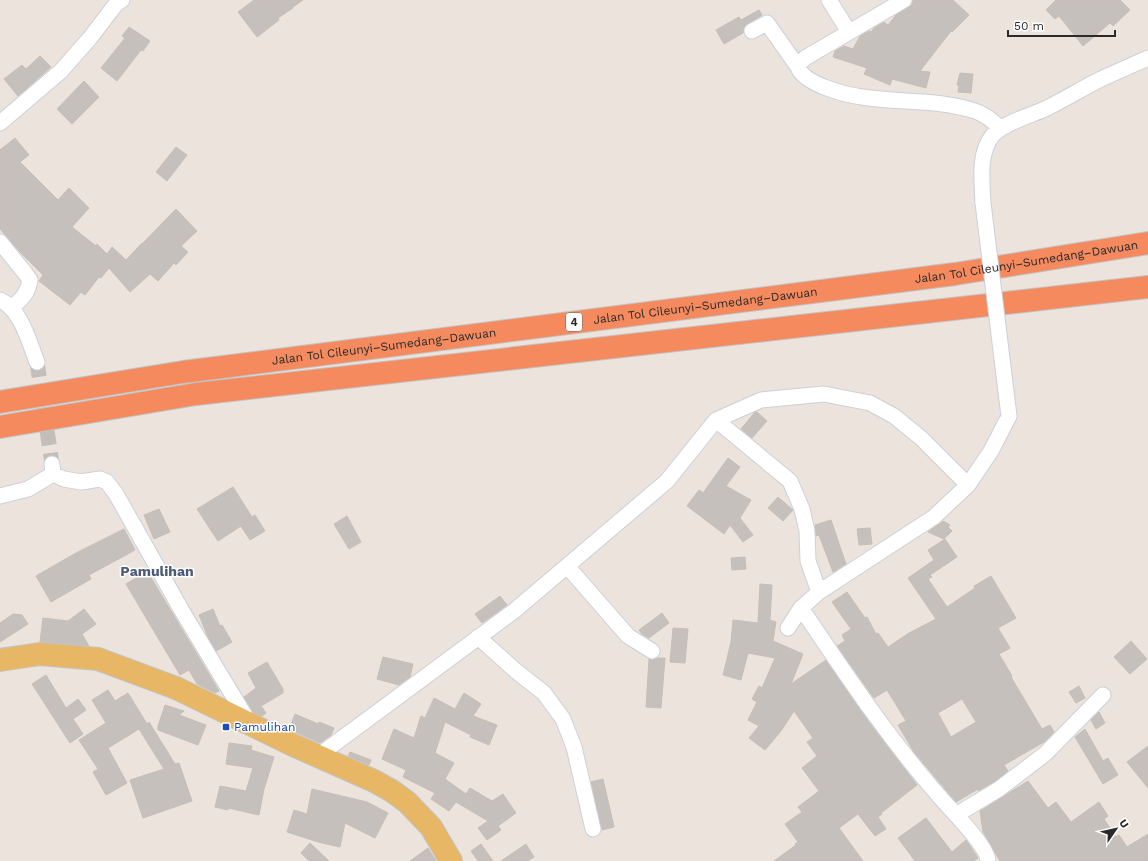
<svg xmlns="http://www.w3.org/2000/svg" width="1148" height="861" font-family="'Work Sans',sans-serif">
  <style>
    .building { fill: #c6c0bc; stroke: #c6beb6; fill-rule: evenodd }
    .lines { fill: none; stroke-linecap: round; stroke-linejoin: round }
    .minor-tunnel { stroke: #c4beb8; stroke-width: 15; stroke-dasharray: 15 8; stroke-linecap: butt }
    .minor-casing { stroke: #cbd0da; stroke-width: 17 }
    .primary-casing { stroke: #c3c3c3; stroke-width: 24 }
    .motorway-casing { stroke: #c3c3c3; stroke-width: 24 }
    .minor { stroke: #fff; stroke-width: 15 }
    .primary { stroke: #e7b765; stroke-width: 22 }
    .motorway { stroke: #f48a5e; stroke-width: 22 }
    .minor-bridge-casing { stroke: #cbd0da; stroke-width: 17; stroke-linecap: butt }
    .minor-bridge { stroke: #fff; stroke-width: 15 }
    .transit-dot { fill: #1a4fb4; stroke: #fff; stroke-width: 1.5 }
    .labels { text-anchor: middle; stroke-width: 3; stroke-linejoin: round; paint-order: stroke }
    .shield { fill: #fff; stroke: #6a6a6a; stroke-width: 1 }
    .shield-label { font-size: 11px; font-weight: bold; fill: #2a2a2a }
    .street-label { font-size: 12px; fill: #2a2a2a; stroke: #fff }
    .transit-label { font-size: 12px; fill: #164399; stroke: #fff; text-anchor: start }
    .quarter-label { font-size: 14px; font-weight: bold; fill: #4d5a77; stroke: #fff }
  </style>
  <rect width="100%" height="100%" fill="#ebe3dc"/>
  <path class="building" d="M254,0H303L293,7V8L278,18L279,20L257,37L238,12Z
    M913,0H953L969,15L952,32L951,31L920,71L930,72L926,88L892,79L890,85L864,74L867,68L833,57L835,51L844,46L853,49L860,36L869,31L871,32L874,28L884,22L888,25L896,15L912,5Z
    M1056,0H1120L1130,10L1113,26L1110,23L1083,46L1059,16L1055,19L1046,10Z
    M759,10L762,15L745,26L743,33L724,44L716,30L739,17L741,20Z
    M129,27L150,41L143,51L141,50L117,81L101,68L125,38L122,36Z
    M40,56L51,67L18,96L4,79L22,65L26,69Z
    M960,73L973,74L971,93L958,92L959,85H957Z
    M84,81L99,97L72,124L57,109Z
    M15,138L29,155L20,162L58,200L69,188L89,208L72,227L96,246L97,244L107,254L112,247L126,260L142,243V244L176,209L197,231L181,246L188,252L176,265L174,263L158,281L150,274L130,292L109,268L101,278L99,277L85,295L81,292L70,305L39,281L43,275L20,252L0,229V150Z
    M176,147L187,155L167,181L156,172Z
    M755,412H757L767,421L752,438L741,429Z
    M728,458L740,467L726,486L751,500L740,518L753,535L743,542L730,525L724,534L687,506L699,490L703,493Z
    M233,487L252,517L255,515L265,531L250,540L241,526L218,541L197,509Z
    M778,497L793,510L783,521L768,508Z
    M159,509L170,532L154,539L144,515Z
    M347,516L361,542L349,549L334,524Z
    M831,520L846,564L833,572L819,535L816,536L815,525Z
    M943,521L950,525L948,527L952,531L944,539L928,532Z
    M870,528L872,544L859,545L857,529Z
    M124,529L135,550L89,575L91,579L51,602L36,576L76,553Z
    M945,539L957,557L930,575L932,577L928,579L947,607L975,588L974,586L991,576L1016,618L998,628L1010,648L999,654L1012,676L1011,677L1042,729L1050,725L1054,732L1044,742L1004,765L1008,771L994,782L978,791V789L956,802L914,752L898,725L906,721L887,690L874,698L837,646L845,641L842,635L851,629L832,602L847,592L865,618L867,617L876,634L878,633L888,647L909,633L936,619L908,578L934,560L928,550ZM962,699L976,722L951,737L938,713Z
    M745,557L746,569L732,570L731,558Z
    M147,571L219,691L215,693L197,684L189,670L180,675L126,584Z
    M760,584L772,585L770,620L776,622L773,641L803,654L791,684L826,660L863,714L917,785L881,813L882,814L878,817L886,829L875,836L858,814L839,828L863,861H774L796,845L795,844L798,842L785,824L802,812L798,807L819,791L802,768L817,756L807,742L813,738L794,711L781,731L765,750L749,738L759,726L748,720L757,702L752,699L759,686L762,688L775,658L748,653L741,680L723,675L731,642L733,620L758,623Z
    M500,596L507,605L482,623L475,614Z
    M84,609L96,624L82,634L89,646L40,642L43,618L68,621Z
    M213,609L220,626L222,625L232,642L216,651L208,637L199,615Z
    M662,613L669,623L649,638L642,634L639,630Z
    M13,614L22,615L28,624L0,642V623Z
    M673,628L688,629L685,663L670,662Z
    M1131,641L1147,659L1130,674L1114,657Z
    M383,657L413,664L410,677L399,685L377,679Z
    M658,658H665L661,708L646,707L649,659L652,660Z
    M267,662L283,689V693L261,706L266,713L262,716L253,712L244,697L256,688L248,673Z
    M46,675L66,708L78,699L86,710L73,719L83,734L70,743L32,684Z
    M1079,686L1085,698L1076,703L1069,692Z
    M108,690L115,701L128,693L147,724L149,722L175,764L179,763L192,801L143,818L130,780L164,769L139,729L108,748L127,783L106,795L93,772L98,769L79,740L106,723L92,700Z
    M464,693L481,704L473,716L497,725L489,745L470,737L471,735L445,722L435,753L454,763L445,779L466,794L470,788L492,801L503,794L516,813L498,826L501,830L487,840L478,828L488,821L456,802L449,811L431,799L435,793L403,777L406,770L382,759L394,729L414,738L421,716L425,718L434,698L455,709Z
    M165,705L184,711L179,715L206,725L198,745L158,730V726Z
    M1099,712L1105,723L1096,729L1091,720Z
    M295,714L318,724L319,722L334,728L331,735L320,743L289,729Z
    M1085,729L1103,761L1108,758L1118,775L1103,784L1075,737Z
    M229,743L252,746L251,750L274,757L264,789L259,815L228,808V810L215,807L220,786L246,791L253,768L226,764Z
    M1148,746V788L1127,762Z
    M350,752L371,760L369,765L348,756Z
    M603,779L614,827L602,830L591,782Z
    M1028,781L1048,808L1056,802L1071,822L1099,802L1108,816L1104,819L1116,837L1119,835L1127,847L1148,834V861H1000L983,832L980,811Z
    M312,789L367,802L388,813L375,838L345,823L340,847L318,842L287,832L294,810L307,814Z
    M926,818L952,852L966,840L978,858L974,861H915L898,838Z
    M310,843L329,861H309L301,853Z
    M481,844L493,861H478L471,851Z
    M526,844L534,857L528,861H501Z
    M428,848L436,861H410Z"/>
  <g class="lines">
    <path class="minor-tunnel" d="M37,362L52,464"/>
    <g class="minor-casing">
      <path id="minor" d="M829,0L849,32
        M904,0L805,58L800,63L798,67C803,84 846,95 862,97C900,103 939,99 975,111C984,114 993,121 1000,128
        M752,31L767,23L798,67
        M0,123L61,71L90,38L116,4L122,0
        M983,203C982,180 978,153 993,135C1003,123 1032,115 1047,108C1065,99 1083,88 1101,79C1116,72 1132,65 1148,58
        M0,242L25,273L30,280C28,293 22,299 12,307
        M0,300C21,309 29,342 37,362
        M716,420L790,481L802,509L807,531L808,561L819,592
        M52,464L53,474L64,479L81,482L100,479L107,482L116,494L182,611L250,724
        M0,496L28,489L53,474
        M567,566L628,636L652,651
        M801,608C847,676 892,744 947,805C957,816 988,848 988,861
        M788,628L801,608L819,592L934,517L968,485L991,451L1009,416
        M478,637L516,671L544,693L563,719L574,747L593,829
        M318,756L514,611L667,481L716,420L761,400L824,394L870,403L894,416L921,438L968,485
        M956,815L999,789L1045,754L1103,695"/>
    </g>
    <g class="primary-casing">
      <path id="primary" d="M0,660L40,654L98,659L176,688L293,745L374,781L392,791L407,802L431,827L451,861"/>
    </g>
    <g class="motorway-casing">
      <g id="motorway">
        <path id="s1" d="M0,402L183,372L955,274L1148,243"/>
        <path d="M0,427L196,394L1148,287"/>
      </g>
    </g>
    <use href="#minor" class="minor"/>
    <use href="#primary" class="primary"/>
    <use href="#motorway" class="motorway"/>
    <g class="minor-bridge-casing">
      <path id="minor-bridge" d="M983,203L1009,416"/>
    </g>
    <use href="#minor-bridge" class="minor-bridge"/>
  </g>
  <rect class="transit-dot" x="222" y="723" width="8" height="8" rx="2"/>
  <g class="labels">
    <rect class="shield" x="566" y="313" width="16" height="18" rx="3"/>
    <g class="shield-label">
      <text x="574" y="326">4</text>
    </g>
    <g class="street-label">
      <text dy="4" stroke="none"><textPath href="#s1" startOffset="1036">Jalan Tol Cileunyi–Sumedang–Dawuan</textPath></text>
      <text dy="4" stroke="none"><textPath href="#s1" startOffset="712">Jalan Tol Cileunyi–Sumedang–Dawuan</textPath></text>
      <text dy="4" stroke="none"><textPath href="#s1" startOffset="388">Jalan Tol Cileunyi–Sumedang–Dawuan</textPath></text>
    </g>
    <g class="transit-label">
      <text x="234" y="731">Pamulihan</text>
    </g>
    <g class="quarter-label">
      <text x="157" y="576">Pamulihan</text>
    </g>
  </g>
  <g transform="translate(1116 829) rotate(56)" stroke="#ffffff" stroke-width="3" paint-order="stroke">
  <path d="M0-3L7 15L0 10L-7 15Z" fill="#2a2a2a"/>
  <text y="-6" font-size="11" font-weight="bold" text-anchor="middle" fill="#2a2a2a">U</text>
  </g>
  <path d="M1008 30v6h107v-6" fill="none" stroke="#2a2a2a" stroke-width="2"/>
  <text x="1014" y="30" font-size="12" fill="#2a2a2a" stroke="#ffffff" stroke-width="3" paint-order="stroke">50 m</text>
</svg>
